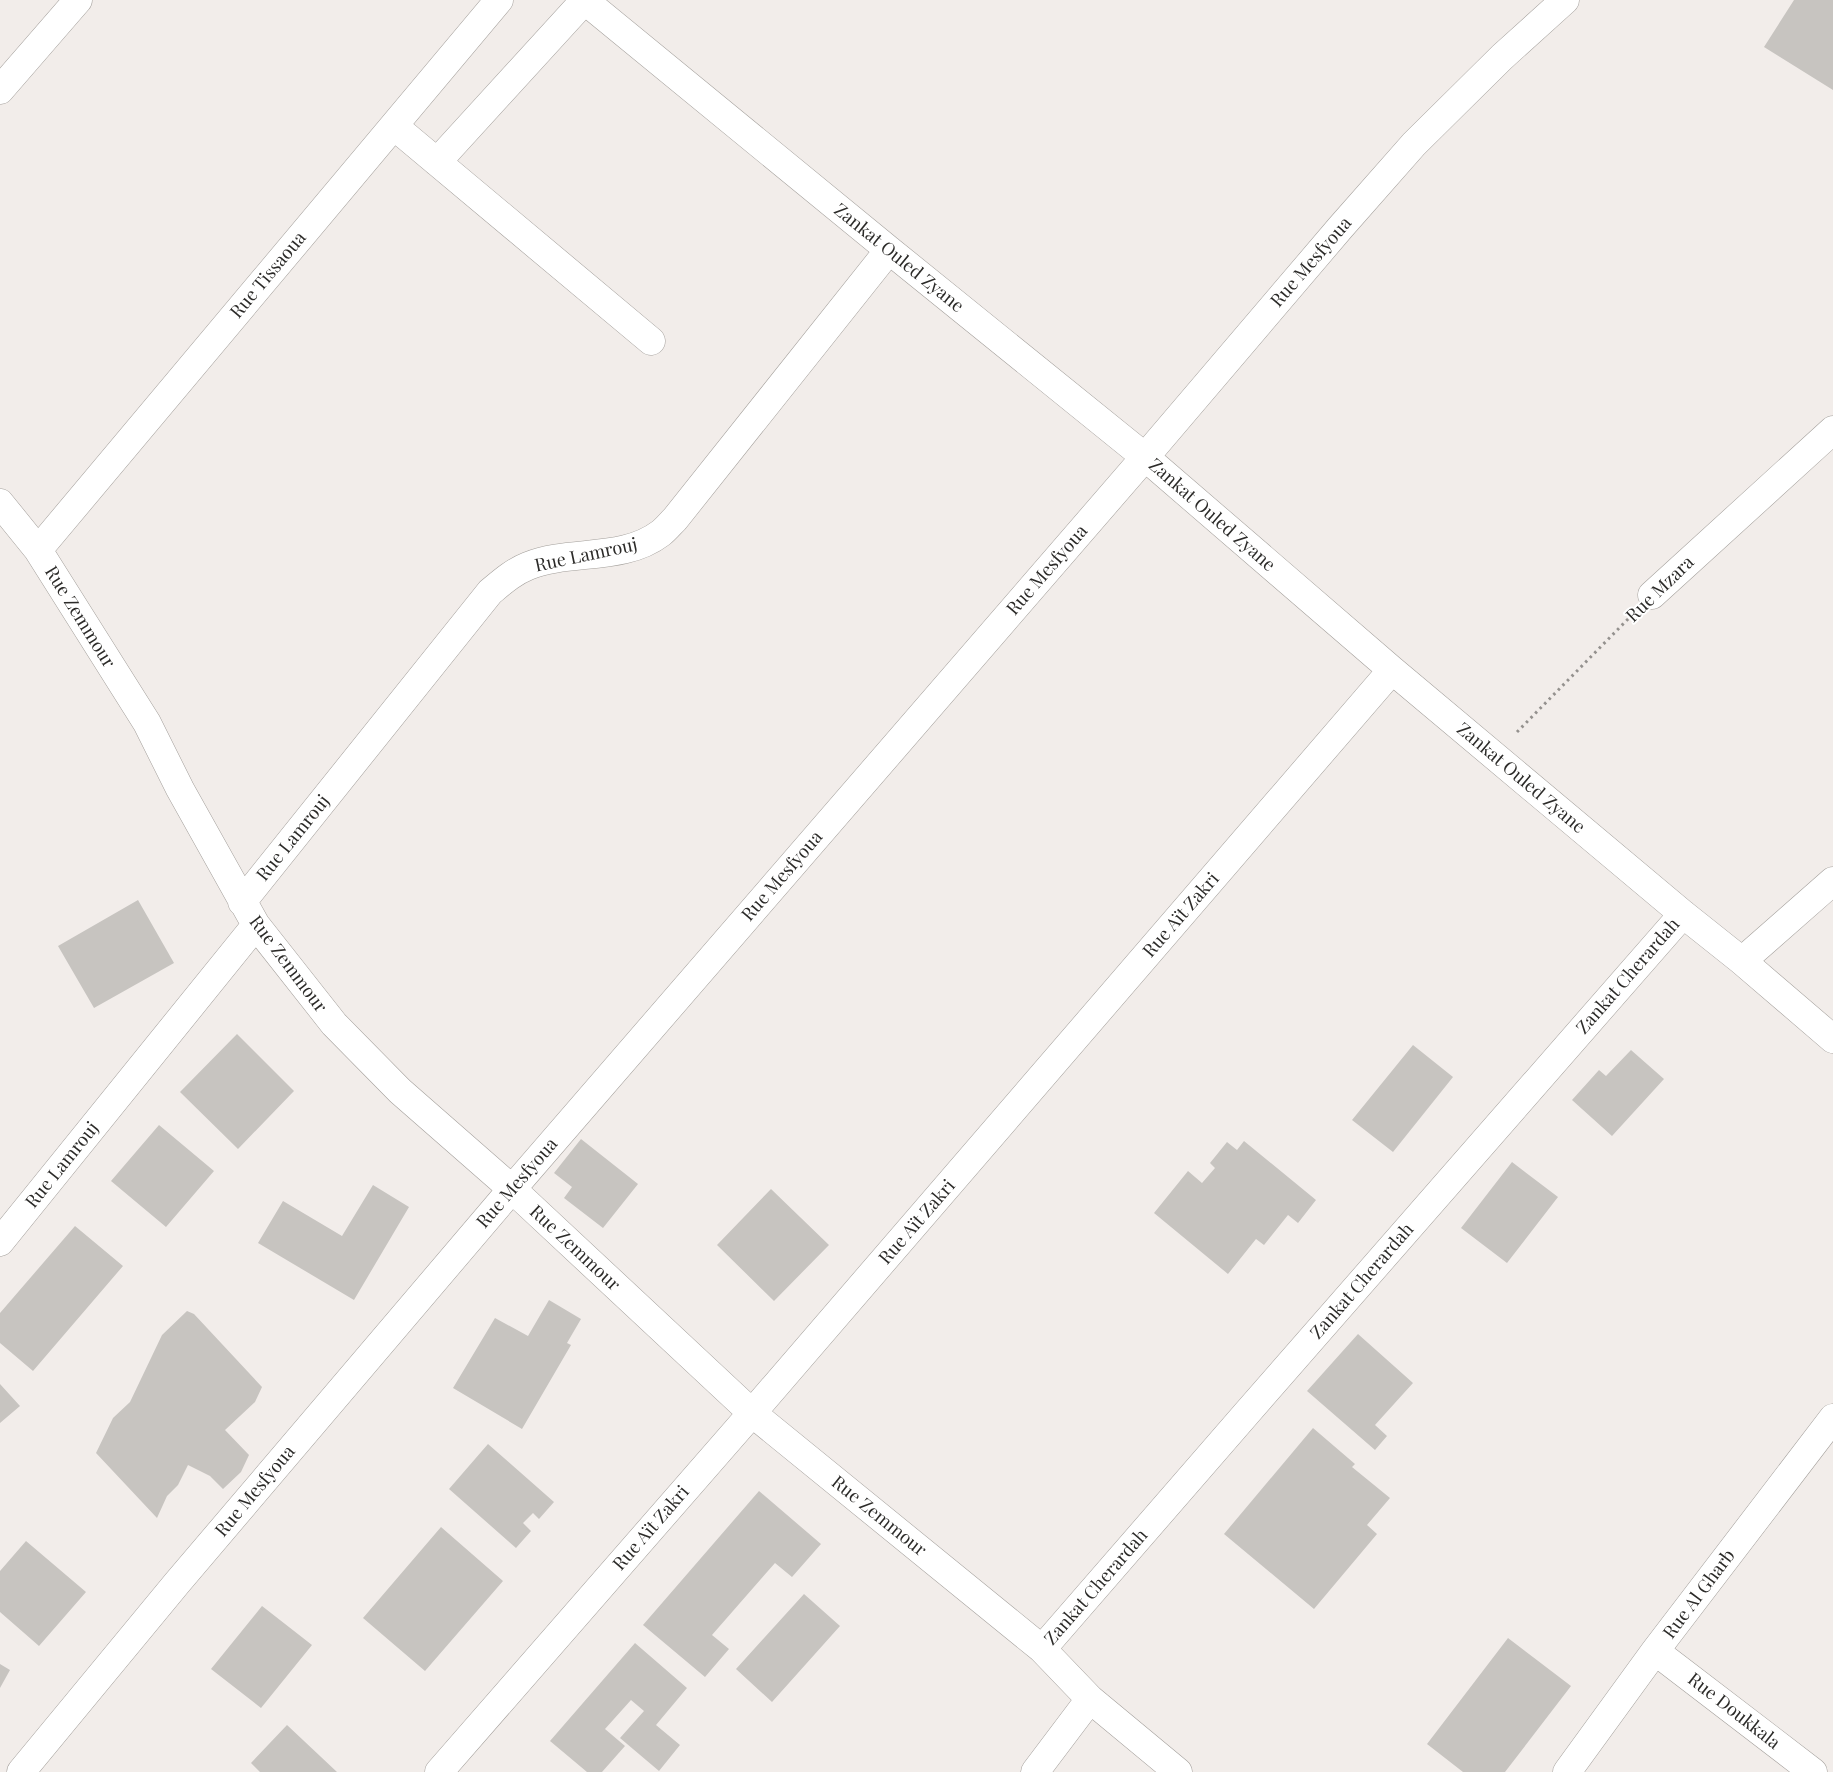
<svg xmlns="http://www.w3.org/2000/svg" width="1833" height="1772" font-family="'Playfair Display',serif">
  <style>
    .building { fill: #c7c4c0 }
    .lines { fill: none; stroke-linecap: round; stroke-linejoin: round }
    .street-casing { stroke: #a39f9b; stroke-width: 29 }
    .path { stroke: #94918e; stroke-width: 3; stroke-dasharray: 2.5 4; stroke-linecap: butt }
    .street { stroke: #fff; stroke-width: 28 }
    .labels { text-anchor: middle; stroke-width: 4; stroke-linejoin: round; paint-order: stroke }
    .street-label { font-size: 18px; fill: #2c2b29; stroke: #fff }
  </style>
  <rect width="100%" height="100%" fill="#f2edea"/>
  <path class="building" d="M1794,0H1833V90L1764,47Z
    M138,900L174,963L94,1008L58,946Z
    M237,1034L294,1091L238,1149L180,1092Z
    M1413,1045L1453,1077L1393,1152L1352,1120Z
    M1631,1050L1664,1079L1612,1136L1572,1100L1599,1070L1606,1076Z
    M159,1125L214,1171L166,1227L111,1181Z
    M581,1139L638,1184L603,1228L564,1198L572,1187L554,1173Z
    M1244,1141L1316,1200L1298,1223L1288,1215L1264,1245L1256,1239L1228,1274L1154,1213L1188,1171L1202,1183L1215,1168L1210,1163L1227,1142L1237,1150Z
    M1512,1162L1558,1197L1507,1263L1461,1228Z
    M373,1185L409,1207L354,1300L258,1243L283,1201L342,1236Z
    M771,1189L829,1245L774,1301L717,1245Z
    M75,1226L123,1266L33,1371L0,1343V1313Z
    M549,1300L581,1319L567,1343L571,1345L522,1429L453,1388L495,1318L528,1336Z
    M187,1311L194,1314L262,1387L255,1402L225,1430L249,1455L241,1472L223,1489L210,1476L188,1465L178,1485L167,1496L157,1518L96,1453L113,1418L130,1402L162,1335Z
    M1358,1334L1413,1383L1375,1425L1387,1436L1375,1450L1307,1391Z
    M0,1384L20,1406L0,1423Z
    M1313,1428L1355,1464L1352,1467L1390,1498L1367,1525L1377,1534L1314,1609L1224,1534Z
    M488,1444L554,1502L539,1519L533,1513L523,1523L531,1531L516,1548L449,1489Z
    M759,1491L821,1544L792,1577L775,1563L712,1635L729,1649L705,1677L643,1625Z
    M441,1527L503,1581L425,1671L363,1618Z
    M26,1541L86,1592L39,1646L0,1612V1571Z
    M804,1594L840,1626L772,1702L736,1669Z
    M262,1606L312,1645L261,1708L211,1669Z
    M1508,1638L1571,1686L1505,1772H1463L1427,1744Z
    M635,1643L687,1688L656,1725L680,1745L659,1771L620,1738L644,1711L631,1700L605,1729L625,1746L602,1772H587L550,1741Z
    M0,1664L10,1670L0,1688Z
    M287,1725L337,1772H260L251,1763Z"/>
  <g class="lines">
    <g class="street-casing">
      <path id="street" d="M584,0L889,250L1145,457L1392,670L1683,914L1742,961L1833,1039
        M0,90L78,0
        M394,126L651,341
        M437,162L584,1
        M0,503L38,550L147,723L180,789L256,925L334,1024L400,1091L512,1189L752,1413L1042,1649L1090,1699L1178,1772
        M38,550L499,0
        M1652,595L1833,430
        M242,902L490,592C502,582 513,572 528,566C570,549 623,562 661,533C666,529 670,524 675,519L889,250
        M1742,961L1833,881
        M0,1242L256,925
        M1042,1649L1246,1414L1683,914
        M1655,1651L1813,1772
        M21,1772L177,1583L512,1189L1145,457L1340,228L1414,144L1502,57L1565,0
        M439,1772L752,1413L1392,670
        M1035,1772L1090,1699
        M1567,1772L1655,1651L1833,1418"/>
    </g>
    <path class="path" d="M1517,732L1629,618"/>
    <use href="#street" class="street"/>
  </g>
  <g class="labels">
    <g class="street-label">
      <text transform="translate(899 258) rotate(39)" y="6">Zankat Ouled Zyane</text>
      <text transform="translate(1311 262) rotate(-49)" y="6">Rue Mesfyoua</text>
      <text transform="translate(268 275) rotate(-50)" y="6">Rue Tissaoua</text>
      <text transform="translate(1212 515) rotate(41)" y="6">Zankat Ouled Zyane</text>
      <text transform="translate(586 555) rotate(-12)" y="6">Rue Lamrouj</text>
      <text transform="translate(1047 570) rotate(-49)" y="6">Rue Mesfyoua</text>
      <text transform="translate(1660 589) rotate(-44)" y="6">Rue Mzara</text>
      <text transform="translate(80 617) rotate(58)" y="6">Rue Zemmour</text>
      <text transform="translate(1521 778) rotate(40)" y="6">Zankat Ouled Zyane</text>
      <text transform="translate(293 838) rotate(-51)" y="6">Rue Lamrouj</text>
      <text transform="translate(782 876) rotate(-49)" y="6">Rue Mesfyoua</text>
      <text transform="translate(1181 915) rotate(-49)" y="6">Rue Aït Zakri</text>
      <text transform="translate(288 964) rotate(53)" y="6">Rue Zemmour</text>
      <text transform="translate(1628 976) rotate(-49)" y="6">Zankat Cherardah</text>
      <text transform="translate(62 1165) rotate(-51)" y="6">Rue Lamrouj</text>
      <text transform="translate(517 1183) rotate(-49)" y="6">Rue Mesfyoua</text>
      <text transform="translate(917 1222) rotate(-49)" y="6">Rue Aït Zakri</text>
      <text transform="translate(575 1248) rotate(43)" y="6">Rue Zemmour</text>
      <text transform="translate(1362 1281) rotate(-49)" y="6">Zankat Cherardah</text>
      <text transform="translate(255 1491) rotate(-50)" y="6">Rue Mesfyoua</text>
      <text transform="translate(879 1516) rotate(39)" y="6">Rue Zemmour</text>
      <text transform="translate(651 1528) rotate(-49)" y="6">Rue Aït Zakri</text>
      <text transform="translate(1096 1587) rotate(-49)" y="6">Zankat Cherardah</text>
      <text transform="translate(1699 1594) rotate(-53)" y="6">Rue Al Gharb</text>
      <text transform="translate(1734 1711) rotate(38)" y="6">Rue Doukkala</text>
    </g>
  </g>
</svg>
